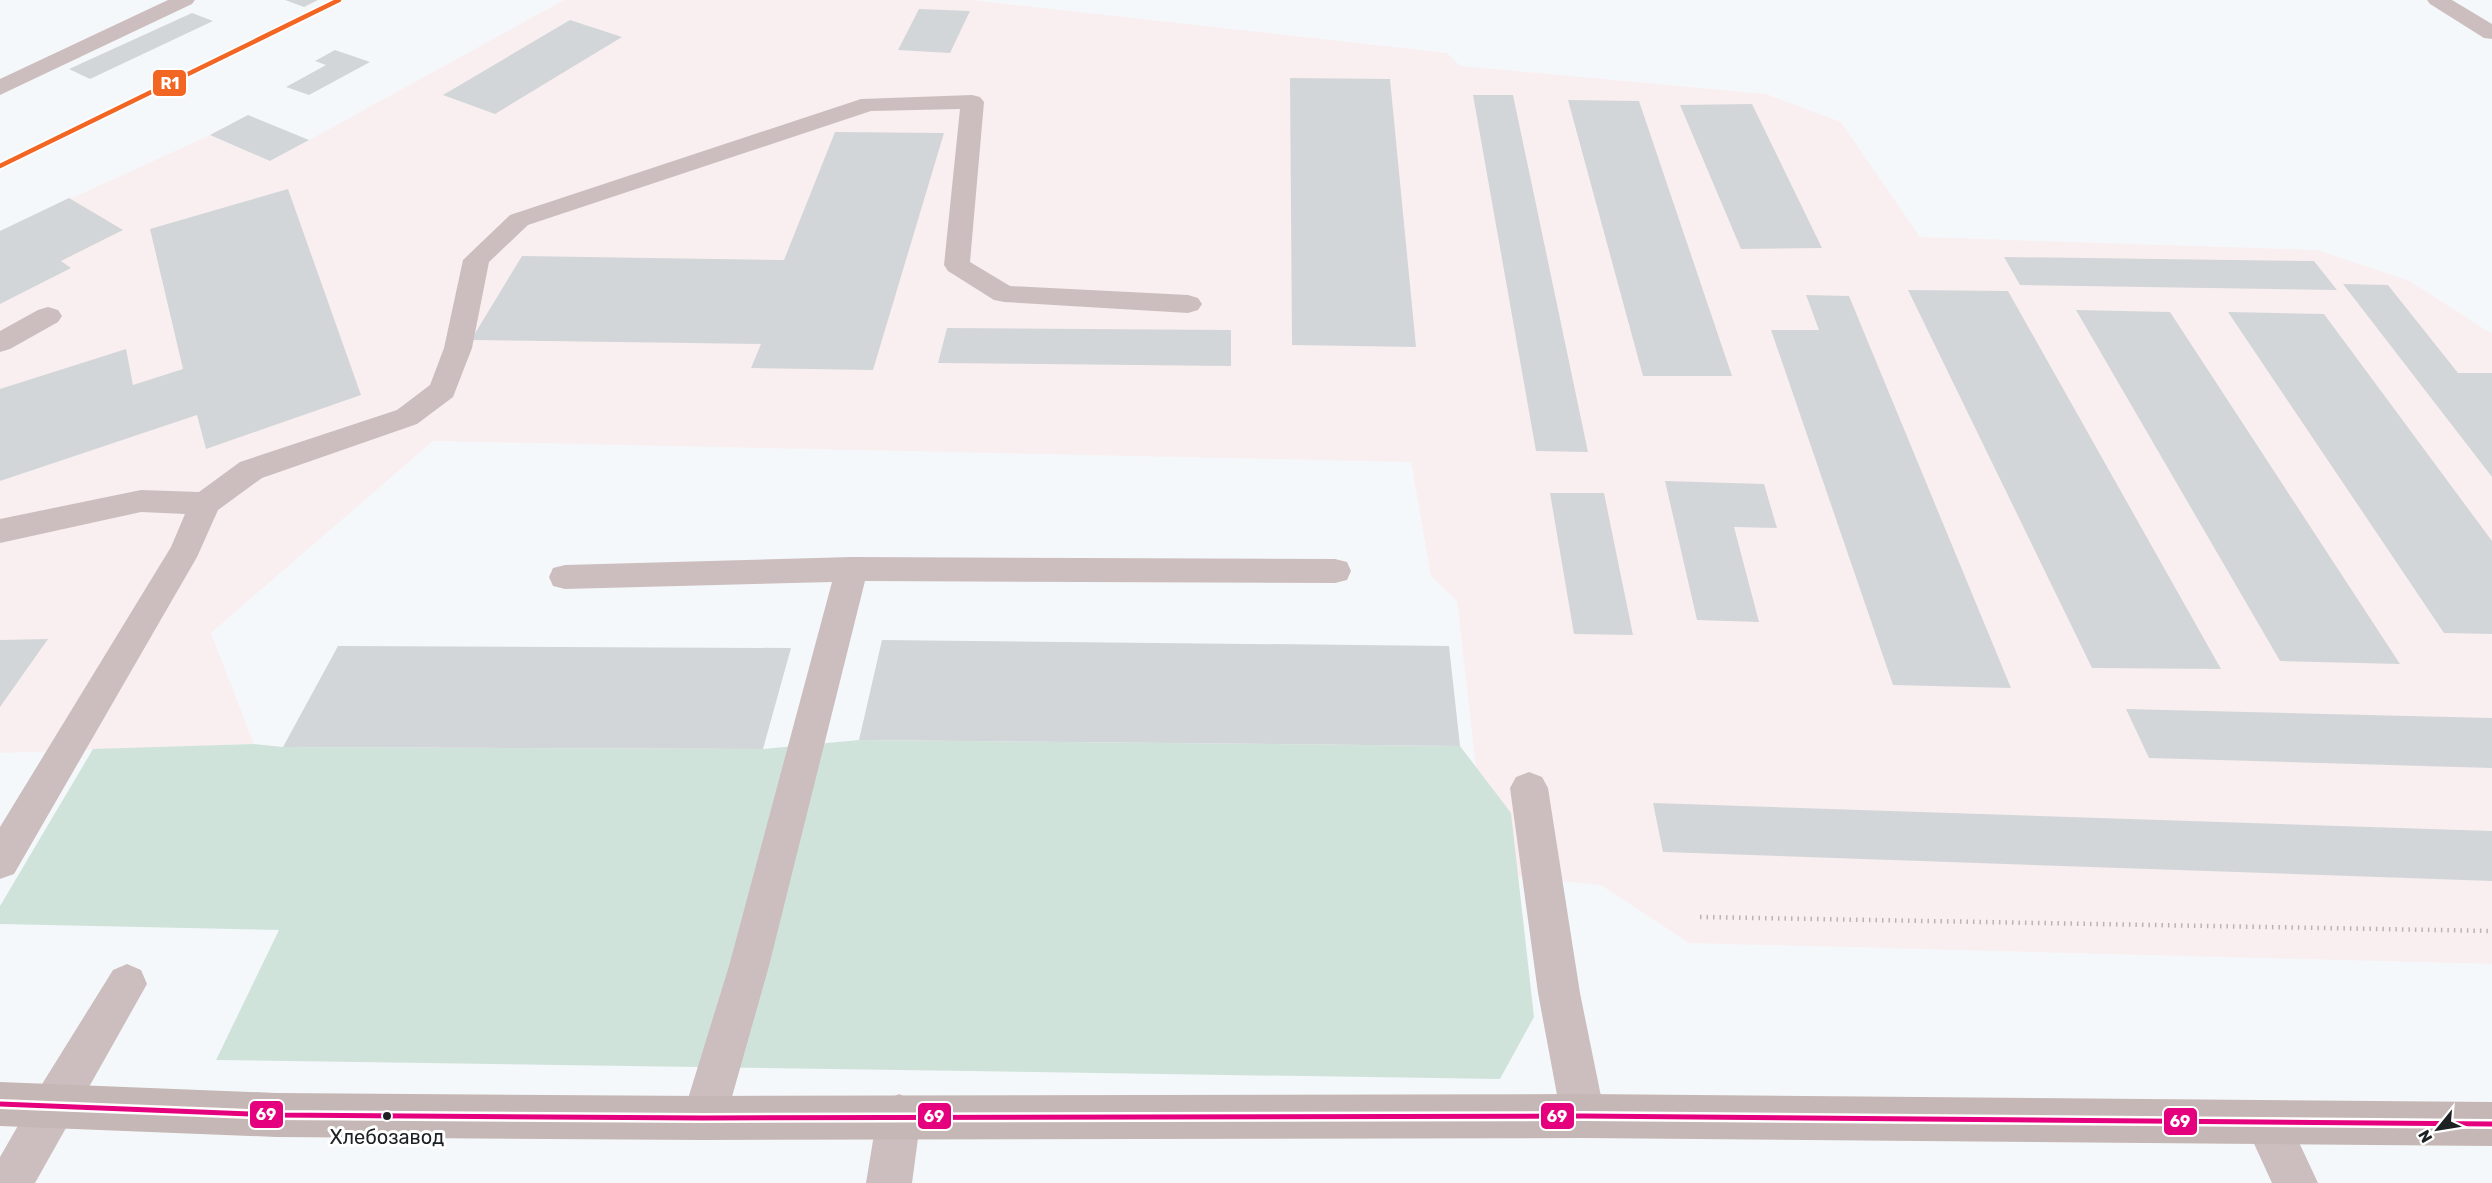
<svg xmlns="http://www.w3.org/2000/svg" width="2492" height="1183" font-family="Rubik,sans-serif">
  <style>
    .industrial { fill: #f9eff0 }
    .green { fill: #d0e3db }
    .building { fill: #d3d6d8 }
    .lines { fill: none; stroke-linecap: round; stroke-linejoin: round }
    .path { stroke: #bbb3b3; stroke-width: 4.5; stroke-dasharray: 1.5 5; stroke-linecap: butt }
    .minor { fill: #ccbebe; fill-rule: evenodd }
    .major { fill: #c5b7b5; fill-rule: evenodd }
    .bus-1-casing { stroke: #fff; stroke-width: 10 }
    .bus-1 { stroke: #e5007d; stroke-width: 5 }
    .rail-1-casing { stroke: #fff; stroke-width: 8 }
    .rail-1 { stroke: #f26522; stroke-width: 4.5 }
    .bus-dot { fill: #1e2124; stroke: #fff; stroke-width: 2 }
    .labels { text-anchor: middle; stroke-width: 6; stroke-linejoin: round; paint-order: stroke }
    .near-bus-label { font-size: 20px; fill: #1e2124; stroke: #fff }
    .line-badge { stroke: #fff; stroke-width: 2 }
    .badge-label { font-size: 16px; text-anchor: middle; font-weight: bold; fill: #fff }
  </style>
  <rect width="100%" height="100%" fill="#f5f8fa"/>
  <path class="industrial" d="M564,0H971L1447,53L1460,66L1766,94L1841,122L1920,237L2317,250L2410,281L2492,334V964L1689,943L1601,885L1488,874L1457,601L1431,576L1411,462L433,441L211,633L254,744L0,753V231L210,135L271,161Z"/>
  <path class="green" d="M859,740L1460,746L1511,813L1534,1017L1500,1079L216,1060L279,930L0,924V906L93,749L254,744L283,747L763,749Z"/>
  <path class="building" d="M285,0H318L304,7Z
    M919,9L970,11L950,53L898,50Z
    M192,13L213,21L90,79L69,69Z
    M570,20L622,37L495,114L443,95Z
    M335,50L370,62L309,95L286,87L326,65L315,61Z
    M1290,78L1390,79L1416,347L1292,345Z
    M1473,95H1513L1588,452L1536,451Z
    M1568,100L1639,101L1732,376H1643Z
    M1752,104L1822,248L1741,249L1680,105Z
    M248,115L309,140L270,161L210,135Z
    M835,132L944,133L873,370L751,368L761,344L471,340L522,256L784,260Z
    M288,189L361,395L206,449L197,415L0,481V389L126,349L133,385L183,369L150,229Z
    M69,198L123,230L61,261L71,268L0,304V231Z
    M2004,257L2314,261L2337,290L2020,285Z
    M2343,284L2388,285L2458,373H2492V477Z
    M1908,290L2008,291L2221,669L2092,668Z
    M1806,295L1849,296L2011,688L1893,685L1771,330H1819Z
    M2076,310L2170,312L2400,664L2280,661Z
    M2228,312L2324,314L2492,541V634L2444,633Z
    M947,328L1231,330V366L938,363Z
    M1665,481L1764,484L1777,528L1734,527L1759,622L1697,620Z
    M1550,493H1604L1633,635L1574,634Z
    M48,639L0,707V640Z
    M882,640L1449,646L1460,746L859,740Z
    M338,646L791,648L763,749L283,747Z
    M2126,709L2492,718V768L2149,758Z
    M1653,803L2492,831V881L1663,852Z"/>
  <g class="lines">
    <path class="path" d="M1700,917L2492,931"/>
    <path class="minor" d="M168,0H195L192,4L0,95V79Z
      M2427,0H2452L2492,24V39L2484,38L2430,4Z
      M972,95L980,97L984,102L970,262L1010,286L1188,295L1198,298L1202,304L1198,310L1188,313L1004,302L994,300L948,271L944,265L960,109L871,111L528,225L489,262L472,348L453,397L417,424L262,478L218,510L197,557L14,874L0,879V827L171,547L185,514L141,512L0,543V519L141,490L199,492L240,462L397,410L430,385L444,348L463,260L510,215L861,99Z
      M48,307L58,310L62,316L58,322L10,349L0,352V331L38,310Z
      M852,557L1335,559L1347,562L1351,571L1347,580L1335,583L865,581L769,966L726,1118L719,1133L704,1140L689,1133L682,1118L729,966L832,582L565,589L553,586L549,577L553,568L565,565Z
      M1529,772L1542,777L1548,788L1580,993L1605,1116L1598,1131L1583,1138L1568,1131L1561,1116L1538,993L1510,788L1516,777Z
      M127,964L141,970L147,984L35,1183H0V1157L39,1089L113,970Z
      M899,1094L914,1101L921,1116L912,1183H866L877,1116L884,1101Z
      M2267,1102L2283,1108L2318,1183H2272L2245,1124L2251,1108Z"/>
    <path class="major" d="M0,1082L276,1093L704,1096L1583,1094L2492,1102V1146L1583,1138L704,1140L276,1137L0,1126Z"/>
    <g class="bus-1-casing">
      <path id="bus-1" d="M0,1104L276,1115L704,1118L1583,1116L2492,1124"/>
    </g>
    <use href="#bus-1" class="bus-1"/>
    <g class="rail-1-casing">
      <path id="rail-1" d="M0,166L339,0"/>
    </g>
    <use href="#rail-1" class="rail-1"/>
  </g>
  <circle class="bus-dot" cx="387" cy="1116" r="5"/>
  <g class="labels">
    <g class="near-bus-label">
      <text x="387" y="1144">Хлебозавод</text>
    </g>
  </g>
  <g class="line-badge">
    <rect x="152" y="69" width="35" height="28" rx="6" fill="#f26522"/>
    <rect x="249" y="1100" width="35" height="29" rx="6" fill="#e5007d"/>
    <rect x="917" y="1102" width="35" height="28" rx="6" fill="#e5007d"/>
    <rect x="1540" y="1102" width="35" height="28" rx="6" fill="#e5007d"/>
    <rect x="2163" y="1107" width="35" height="29" rx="6" fill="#e5007d"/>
  </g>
  <g class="badge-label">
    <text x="170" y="89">R1</text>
    <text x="266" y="1120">69</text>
    <text x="934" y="1122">69</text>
    <text x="1557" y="1122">69</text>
    <text x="2180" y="1127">69</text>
  </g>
  <g transform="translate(2438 1129) rotate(240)" stroke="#ffffff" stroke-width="4.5" paint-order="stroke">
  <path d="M0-4.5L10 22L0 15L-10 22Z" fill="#1e2124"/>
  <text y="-9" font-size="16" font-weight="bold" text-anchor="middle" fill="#1e2124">N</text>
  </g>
</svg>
